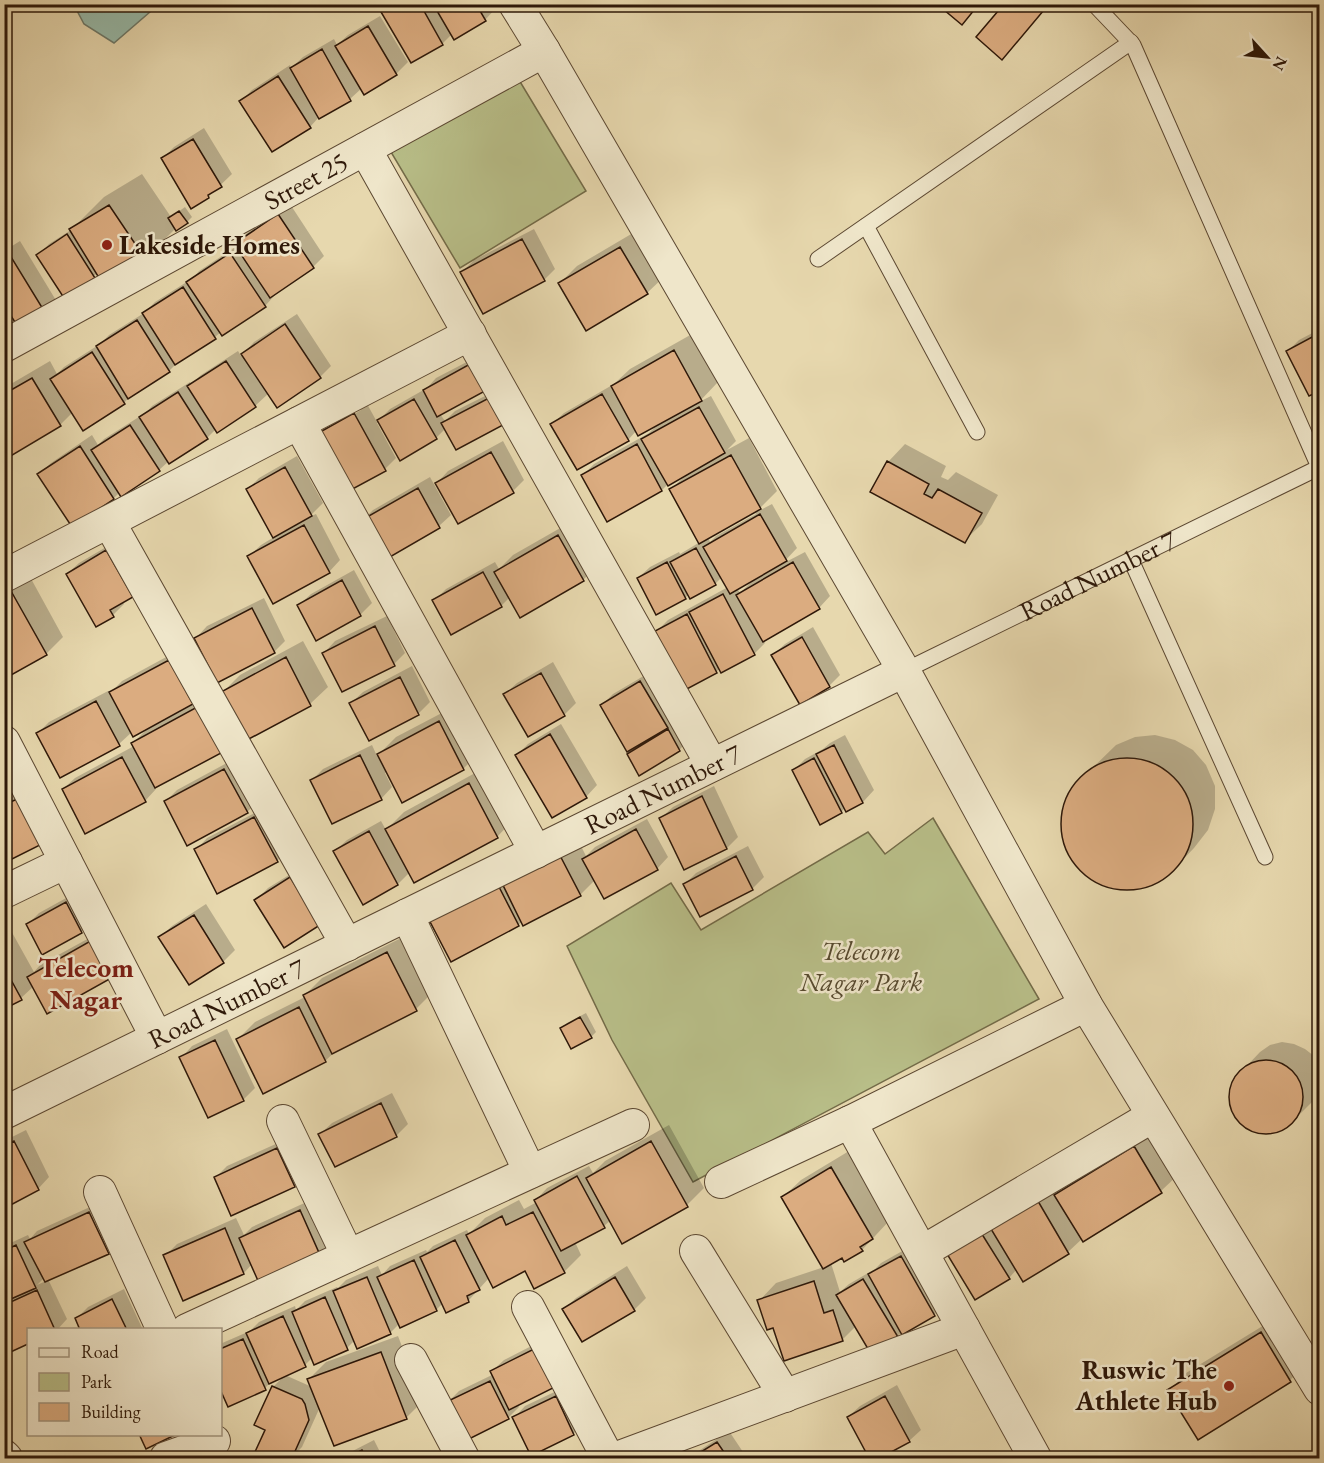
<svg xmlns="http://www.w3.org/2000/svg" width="1324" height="1463" font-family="'EB Garamond',serif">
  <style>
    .green { fill: #b8be88; stroke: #736b48; stroke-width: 1.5 }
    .water { fill: #97baa9; stroke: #6d7969; stroke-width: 1.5 }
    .shadow { fill: #0003; fill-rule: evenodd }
    .building { fill: #dbac80; stroke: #2e1809; stroke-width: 1.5 }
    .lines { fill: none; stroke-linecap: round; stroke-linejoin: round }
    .lane-casing { stroke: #5c4832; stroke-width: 17 }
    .street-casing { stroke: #5c4832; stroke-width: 34 }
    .lane { stroke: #efe6ca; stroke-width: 15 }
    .street { stroke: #efe6ca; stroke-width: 32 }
    .poi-dot { fill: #8f2418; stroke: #efe6ca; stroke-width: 2 }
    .labels { text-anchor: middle; stroke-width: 5; stroke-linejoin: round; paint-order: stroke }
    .street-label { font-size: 27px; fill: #2e1809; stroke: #efe6ca }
    .poi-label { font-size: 27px; font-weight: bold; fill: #2e1809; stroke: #efe6ca; text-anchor: start }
    .park-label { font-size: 27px; font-style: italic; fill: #574a2f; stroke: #efe6ca }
    .neighbourhood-label { font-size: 28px; font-weight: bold; fill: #7a1f14; stroke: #efe6ca }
  </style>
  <rect width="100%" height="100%" fill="#e7d8ae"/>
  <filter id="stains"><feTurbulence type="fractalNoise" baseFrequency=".00333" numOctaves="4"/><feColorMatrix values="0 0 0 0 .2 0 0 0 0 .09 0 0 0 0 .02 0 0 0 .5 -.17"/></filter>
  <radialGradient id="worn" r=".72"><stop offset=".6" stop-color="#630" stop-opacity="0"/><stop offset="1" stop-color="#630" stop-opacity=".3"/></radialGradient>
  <path class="green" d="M516,75L586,191L460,268L388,147Z
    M933,818L1039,999L693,1182L612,1040L567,946L671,883L701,930L868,832L885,854Z"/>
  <path class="water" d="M74,5H158L114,43L84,24Z"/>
  <path class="shadow" d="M391,4H494L496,8L485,20L452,34L442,44L383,12Z
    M380,16L408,62L396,74L365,93L362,88L350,99L319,117L310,127L241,101L252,90L290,65L291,68L303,57L334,39L337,45L348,35Z
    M204,128L232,174L208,197L163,158L174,147Z
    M142,174L171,217L185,207L192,217L187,222L176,228L145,259L98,273L65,296L38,255L49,244L71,230L104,197Z
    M290,204L324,256L313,267L275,292L276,294L265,306L221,332L215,337L180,360L169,371L132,394L124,403L73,412L60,425L4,459V388L50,361L57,374L64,367L100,344L109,335L144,313L155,302L193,278L199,271L237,246L236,244L247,233Z
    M534,229L555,269L544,280L462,272L474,260Z
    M638,230L665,276L647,293L560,283L577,266Z
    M20,241L57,302L46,313L4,302V251Z
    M4,314L10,325L4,331Z
    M297,314L331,366L320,377L269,393L255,406L216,429L207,438L170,462L169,461L159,470L120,492L114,498L72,525L39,474L51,463L92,435L98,445L104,439L142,415L143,416L152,406L190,382L191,384L201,375L238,351L241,356L254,342Z
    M1320,329V389L1288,351L1299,340Z
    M692,334L718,382L699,402L711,396L736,441L727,450L749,438L777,491L755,513L772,504L797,548L782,564L805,552L830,596L819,608L764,640L765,643L754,654L720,668L716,672L657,631L668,620L728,587L722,577L715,584L689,594L685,598L638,578L650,567L679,552L680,554L700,542L671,489L685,476L668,484L662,490L607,520L583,475L594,464L649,433L657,425L637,430L628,440L552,424L564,413L614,384L630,369ZM754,511L756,514L716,536L710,542L708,537ZM753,580L740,593L737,588Z
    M482,354L440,414L445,421L455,411L501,388L513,412L446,428L436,438L380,422L377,423L396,458L385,469L315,437L327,425L366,402L377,422L390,409L427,388L436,378ZM360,408L361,410L327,430V427Z
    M503,441L524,480L513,491L437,483L448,471Z
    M905,444L946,466L941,477L948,480L956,472L998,495L982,524L964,541L888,462Z
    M297,456L323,503L309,517L316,514L340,560L329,572L249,556L261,545L274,537L248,489L259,478Z
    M430,477L451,515L439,526L383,559L362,521L373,510Z
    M576,519L601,562L584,579L521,616L510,597L501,606L434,601L446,589L495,562L499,569L513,555Z
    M118,540L143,585L132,596L123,601L124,604L113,615L67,574L79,563Z
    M354,570L372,603L360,615L299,605L311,594Z
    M29,575L63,637L46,654L4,677V588Z
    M264,598L285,641L274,652L196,638L207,626Z
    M387,616L405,653L394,664L324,653L335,641Z
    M813,627L840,675L829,686L773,655L785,644Z
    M303,641L328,687L310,704L247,738L223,692L240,675Z
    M181,649L222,750L155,786L156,789L145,801L63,789L75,778L134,746L133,743L149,727L132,732L119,744L61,776L38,733L49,722L108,691L110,693L122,681Z
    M553,662L576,703L564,715L505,694L517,683Z
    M412,666L430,702L418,714L351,703L363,692Z
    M652,671L691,738L679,750L640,773L602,705L613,694Z
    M457,705L480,752L463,769L388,771L385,773L392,787L381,799L312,780L323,769L372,745L377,756L396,737Z
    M561,724L597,785L586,797L517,755L528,744Z
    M845,735L874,790L863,802L847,810L845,808L841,812L794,770L805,759L823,749L830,743Z
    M1155,735L1175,740L1193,750L1206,765L1215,786V809L1208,830L1194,848L1171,872L1152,884L1130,889L1108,886L1087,876L1072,860L1064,841L1062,820L1067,800L1077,783L1116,745L1135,737Z
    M236,758L259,801L247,812L166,801L177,790Z
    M486,767L514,819L497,837L410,872L398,884L363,903L335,851L347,840L381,821L386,830L404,812Z
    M714,786L738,837L727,848L661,818L673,807Z
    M29,788L4,861V801Z
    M266,807L288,849L277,861L196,850L207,838Z
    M647,819L668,857L657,869L595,880L580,895L523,921L518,925L428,915L572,828L586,856L595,847Z
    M748,846L764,877L752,889L701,915L685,884L696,873Z
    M302,867L331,913L256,900L268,888Z
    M77,892L93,920L81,932L28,924L39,913Z
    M206,904L235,950L223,962L189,983L160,937L172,926Z
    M4,918L34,972L40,965L91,937L112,973L34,986L21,998L4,1008Z
    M405,936L433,992L416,1009L337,1050L325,1061L238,1039L255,1022L305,997V995L322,978Z
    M586,1013L596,1032L591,1037L562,1028L567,1023Z
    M227,1029L255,1088L243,1100L181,1058L192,1046Z
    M1282,1042L1294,1044L1305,1049L1314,1056L1319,1067V1089L1314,1100L1288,1126L1277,1131L1266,1133L1254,1131L1245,1125L1236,1116L1232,1105L1231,1093L1234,1081L1242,1071L1260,1052L1270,1045Z
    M392,1093L408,1124L396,1136L320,1134L332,1123Z
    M669,1125L704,1188L687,1205L611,1220L604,1226L575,1242L581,1255L564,1272L526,1269L489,1278L469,1300L447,1311L443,1303L436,1310L401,1326L400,1323L390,1333L355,1340L347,1348L313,1357L305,1365L273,1380L265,1388L220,1386V1344L250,1331L259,1322L295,1306L296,1310L305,1301L337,1287L338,1288L346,1280L378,1266L382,1275L390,1266L426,1250L427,1252L433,1246L467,1230L469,1234L485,1218L519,1200L524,1209L537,1202L536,1200L547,1188L589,1166L593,1173L605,1161Z
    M1152,1129L1179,1174L1161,1191L1084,1240L1083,1238L1068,1252L1023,1280L1017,1269L1009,1278L954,1233L1052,1179L1060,1192L1073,1178Z
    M26,1130L49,1177L38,1189L5,1206L9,1214L4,1218V1141Z
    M289,1138L305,1174L294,1186L216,1177L227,1166Z
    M849,1151L889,1221L862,1250L843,1256L831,1263L840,1292L849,1284L875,1269L881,1263L913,1245L946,1303L934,1315L902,1332L897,1336L856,1326L842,1340L774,1326L759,1301L776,1283L824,1267L783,1197L801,1180Z
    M311,1200L331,1242L319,1254L252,1264L244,1273L184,1299L165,1256L177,1244L236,1218L244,1235L252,1227Z
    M101,1202L119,1242L108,1253L48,1279L67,1319L57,1330H28V1343L4,1354V1246L28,1235L30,1239L37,1231ZM44,1278L46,1281L37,1285Z
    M627,1266L646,1298L634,1310L564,1309L576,1298Z
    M124,1289L143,1330H82L76,1319L88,1307Z
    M1279,1316L1308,1363L1290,1380L1198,1438L1169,1391L1186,1373Z
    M398,1336L423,1401L406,1418L320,1407L302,1447L291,1458H268L256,1453L267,1429L273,1387L285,1375L312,1387L309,1379L326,1362Z
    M545,1339L563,1376L552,1387L518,1404L519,1407L508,1418L448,1402L459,1391L494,1374L492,1371L504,1360Z
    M897,1385L921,1430L909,1441L877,1458H871L848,1417L860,1406Z
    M567,1386L585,1422L573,1434L531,1454L514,1418L525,1406Z
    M729,1431L747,1458H691L697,1452Z
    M374,1440L383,1458H339Z
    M680,1447L687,1458H662Z"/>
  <path class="building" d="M394,4H420L443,45L411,63L381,12Z
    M433,4H476L486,21L454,40Z
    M937,4H979L962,25Z
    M1004,4H1049L1002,60L976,37Z
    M368,26L397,75L364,95L335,46Z
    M322,49L351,101L319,119L290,68Z
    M278,76L311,128L272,152L239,101Z
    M193,139L222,187L208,195L209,198L191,209L161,158Z
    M109,205L146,260L104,286L69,229Z
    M179,211L188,223L176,231L168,218Z
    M278,214L314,268L270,298L234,244Z
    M67,234L95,278L64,298L36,255Z
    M522,239L545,281L483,314L460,272Z
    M620,247L648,294L586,331L558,283Z
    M8,252L46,314L20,330L4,305V254Z
    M230,253L266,307L222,336L186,282Z
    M183,287L216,339L175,365L142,313Z
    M137,320L170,372L128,399L96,346Z
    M285,324L321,378L277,408L241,354Z
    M1314,336L1320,346V391L1309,396L1286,351Z
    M674,350L702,401L638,436L611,386Z
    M92,352L125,404L83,431L50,379Z
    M226,361L256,407L217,433L187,386Z
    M470,364L485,391L437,417L423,390Z
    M32,378L61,426L4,460V394Z
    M178,392L208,439L169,464L139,417Z
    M602,394L629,441L577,470L550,424Z
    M489,398L503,425L456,450L441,423Z
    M414,399L437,439L400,461L377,420Z
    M699,407L725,453L668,486L641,439Z
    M354,413L386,471L347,492L313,436Z
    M130,425L160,471L121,497L91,450Z
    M637,444L662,491L607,522L581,475Z
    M80,446L114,499L72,527L37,474Z
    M491,452L514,493L458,524L435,483Z
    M731,455L761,509L699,544L669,489Z
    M887,461L929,484L924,494L932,498L938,489L982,513L965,543L870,492Z
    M285,467L312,516L273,538L246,489Z
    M418,488L440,528L383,561L360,521Z
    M760,514L787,561L730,594L703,547Z
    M304,525L330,573L273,604L247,556Z
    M558,535L584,581L520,618L494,572Z
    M696,548L716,585L690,599L670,562Z
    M106,550L133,597L110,610L114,617L96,627L66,574Z
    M667,562L686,599L656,615L637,578Z
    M793,562L820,609L763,642L736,595Z
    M483,572L502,607L451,635L432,600Z
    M342,580L361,616L316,641L297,605Z
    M11,591L47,655L4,679V595Z
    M723,594L755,655L721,673L689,612Z
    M252,608L275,653L217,683L194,638Z
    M687,614L717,673L685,690L655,631Z
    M375,626L395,666L342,692L322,653Z
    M802,637L830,687L800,705L771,655Z
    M286,657L311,706L247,740L221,692Z
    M169,660L193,704L133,737L109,692Z
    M541,673L565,716L528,737L503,694Z
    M400,677L419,715L369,741L349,703Z
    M640,681L668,728L627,752L600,705Z
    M96,701L120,746L60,778L36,733Z
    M199,706L223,752L155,788L131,743Z
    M439,721L464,770L402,803L377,754Z
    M668,729L680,751L639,776L627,754Z
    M550,734L587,798L552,818L515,755Z
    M834,745L863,803L846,812L816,754Z
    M360,755L382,800L332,824L310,780Z
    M122,757L146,802L85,834L62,789Z
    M1061 824a66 66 0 1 1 132 0a66 66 0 1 1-132 0Z
    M814,758L842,813L820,825L792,770Z
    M224,769L248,813L187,846L164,801Z
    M469,783L498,838L414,883L385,829Z
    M702,796L727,849L684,870L659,818Z
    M17,799L40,845L4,863V805Z
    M254,817L278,862L217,894L194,849Z
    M636,829L658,870L604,899L582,859Z
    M369,831L398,885L363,905L333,851Z
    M554,844L581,896L523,926L497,873Z
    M736,856L753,890L700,917L683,884Z
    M290,877L320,925L284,948L254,900Z
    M495,879L519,926L451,962L426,914Z
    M66,902L82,933L42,955L26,924Z
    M194,915L224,963L189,985L158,937Z
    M94,939L115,976L47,1014L27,977Z
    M387,952L417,1011L332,1054L303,995Z
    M4,967L22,1000L4,1009Z
    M299,1007L326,1062L263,1094L236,1039Z
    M580,1017L592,1038L571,1049L560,1028Z
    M215,1040L244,1101L208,1118L179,1057Z
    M1229 1097a37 37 0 1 1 74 0a37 37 0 1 1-74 0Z
    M381,1103L397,1137L335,1167L318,1134Z
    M14,1141L39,1190L5,1208L4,1146Z
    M651,1141L688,1207L622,1244L586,1178Z
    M1134,1146L1162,1193L1083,1242L1054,1195Z
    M277,1148L295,1187L231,1216L214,1177Z
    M831,1167L873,1239L860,1247L863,1251L844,1262L842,1258L823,1269L781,1197Z
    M577,1176L605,1228L561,1251L534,1200Z
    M1035,1196L1069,1254L1023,1282L988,1224Z
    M300,1210L320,1255L259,1283L239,1238Z
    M89,1212L109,1254L45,1282L24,1242Z
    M533,1212L565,1273L534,1289L525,1271L493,1288L466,1235L502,1216L506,1225Z
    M975,1223L1010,1279L975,1300L941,1244Z
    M225,1228L244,1274L183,1301L163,1255Z
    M455,1240L480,1290L467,1296L469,1302L446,1313L420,1257Z
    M16,1245L36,1288L4,1302V1251Z
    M901,1256L935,1316L902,1335L868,1274Z
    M414,1260L437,1311L400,1328L377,1277Z
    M367,1277L391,1334L357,1349L333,1291Z
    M615,1277L635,1311L582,1342L562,1309Z
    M863,1279L898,1337L871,1354L836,1295Z
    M814,1281L824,1313L833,1310L843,1341L784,1361L773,1328L767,1330L757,1300Z
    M37,1290L55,1330H28V1344L4,1355V1305Z
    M325,1297L348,1350L314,1365L292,1312Z
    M112,1299L127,1330H80L75,1318Z
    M283,1316L306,1367L269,1384L246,1333Z
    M1261,1332L1291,1382L1198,1440L1167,1390Z
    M243,1339L266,1390L228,1407L220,1389V1349Z
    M534,1349L553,1388L509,1410L490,1371Z
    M381,1352L407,1419L334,1446L307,1379Z
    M490,1381L509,1419L465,1441L446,1402Z
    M272,1386L302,1399L305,1404L309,1420L292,1458H264L254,1454L265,1430L254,1425Z
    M556,1396L574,1435L531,1456L512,1417Z
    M885,1396L910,1442L880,1458H869L847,1417Z
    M139,1434H177L146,1449Z
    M717,1442L728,1458H691Z
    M362,1450L366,1458H347Z"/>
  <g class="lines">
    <g class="lane-casing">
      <g id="lane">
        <path d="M1094,4L1133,45L1319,467"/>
        <path d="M866,226L977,432"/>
        <path d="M818,259L1131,42"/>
        <path d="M1131,560L1265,857"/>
        <path id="s1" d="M904,671L1320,467"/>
      </g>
    </g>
    <g class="street-casing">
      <g id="street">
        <path d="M515,4L544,51L904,671L1086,1005L1320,1389"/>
        <path d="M365,149L712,765"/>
        <path id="s2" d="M4,346L544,51"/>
        <path d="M299,423L536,852"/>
        <path d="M109,522L347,945"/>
        <path d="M4,576L470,334"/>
        <path d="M4,742L157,1038"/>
        <path d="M4,892L66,862"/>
        <path d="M407,915L530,1172"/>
        <path id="s3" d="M4,1113L904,671"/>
        <path d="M283,1121L348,1256"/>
        <path d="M850,1122L1035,1458"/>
        <path d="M721,1182L850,1122L1086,1005"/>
        <path d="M100,1192L163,1330"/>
        <path d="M696,1251L785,1396"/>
        <path d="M922,1252L1153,1116"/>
        <path d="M528,1307L608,1458"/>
        <path d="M187,1330L633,1125"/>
        <path d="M411,1360L463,1458"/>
        <path d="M4,1456L6,1458"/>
        <path d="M166,1458L214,1441"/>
        <path d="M617,1458L964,1329"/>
      </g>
    </g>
    <use href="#lane" class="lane"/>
    <use href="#street" class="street"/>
  </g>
  <g class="poi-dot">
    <circle cx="107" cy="245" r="6"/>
    <circle cx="1229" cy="1386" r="6"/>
  </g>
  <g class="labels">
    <g class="street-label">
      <text dy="9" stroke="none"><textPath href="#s2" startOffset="344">Street 25</textPath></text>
      <text dy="9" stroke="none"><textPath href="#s1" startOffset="216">Road Number 7</textPath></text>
      <text dy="9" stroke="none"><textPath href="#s3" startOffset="734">Road Number 7</textPath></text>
      <text dy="9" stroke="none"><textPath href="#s3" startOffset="248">Road Number 7</textPath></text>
    </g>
    <g class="poi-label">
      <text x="119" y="254">Lakeside Homes</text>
      <text x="1217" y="1379" text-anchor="end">Ruswic The<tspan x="1217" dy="31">Athlete Hub</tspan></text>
    </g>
    <g class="park-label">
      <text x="861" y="960">Telecom<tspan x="861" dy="31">Nagar Park</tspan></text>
    </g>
    <g class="neighbourhood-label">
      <text x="86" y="977">Telecom<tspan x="86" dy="32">Nagar</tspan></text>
    </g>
  </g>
  <rect width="1324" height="1463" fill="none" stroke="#e7d8ae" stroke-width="24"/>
  <rect x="6" y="6" width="1312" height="1451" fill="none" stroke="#2e1809" stroke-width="3"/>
  <rect x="12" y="12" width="1300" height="1439" fill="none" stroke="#2e1809" stroke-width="1.5"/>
  <rect x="27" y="1328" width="195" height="108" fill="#efe6ca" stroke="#a2947d" stroke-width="1.5"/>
  <rect x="39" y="1348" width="30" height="9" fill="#efe6ca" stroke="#a2947d" stroke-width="1.5"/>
  <text x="81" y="1358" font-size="18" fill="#2e1809">Road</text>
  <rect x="39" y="1373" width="30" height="18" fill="#b8be88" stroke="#a2947d" stroke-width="1.5"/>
  <text x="81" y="1388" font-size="18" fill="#2e1809">Park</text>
  <rect x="39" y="1403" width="30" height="18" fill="#dbac80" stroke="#a2947d" stroke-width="1.5"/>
  <text x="81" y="1418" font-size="18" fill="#2e1809">Building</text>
  <g transform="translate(1267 57) rotate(117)" stroke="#efe6ca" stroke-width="4.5" paint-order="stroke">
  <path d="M0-4.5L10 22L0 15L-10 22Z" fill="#2e1809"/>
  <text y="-9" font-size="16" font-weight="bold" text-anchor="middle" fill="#2e1809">N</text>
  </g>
  <rect width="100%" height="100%" filter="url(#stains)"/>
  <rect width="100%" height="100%" fill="url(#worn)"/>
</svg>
